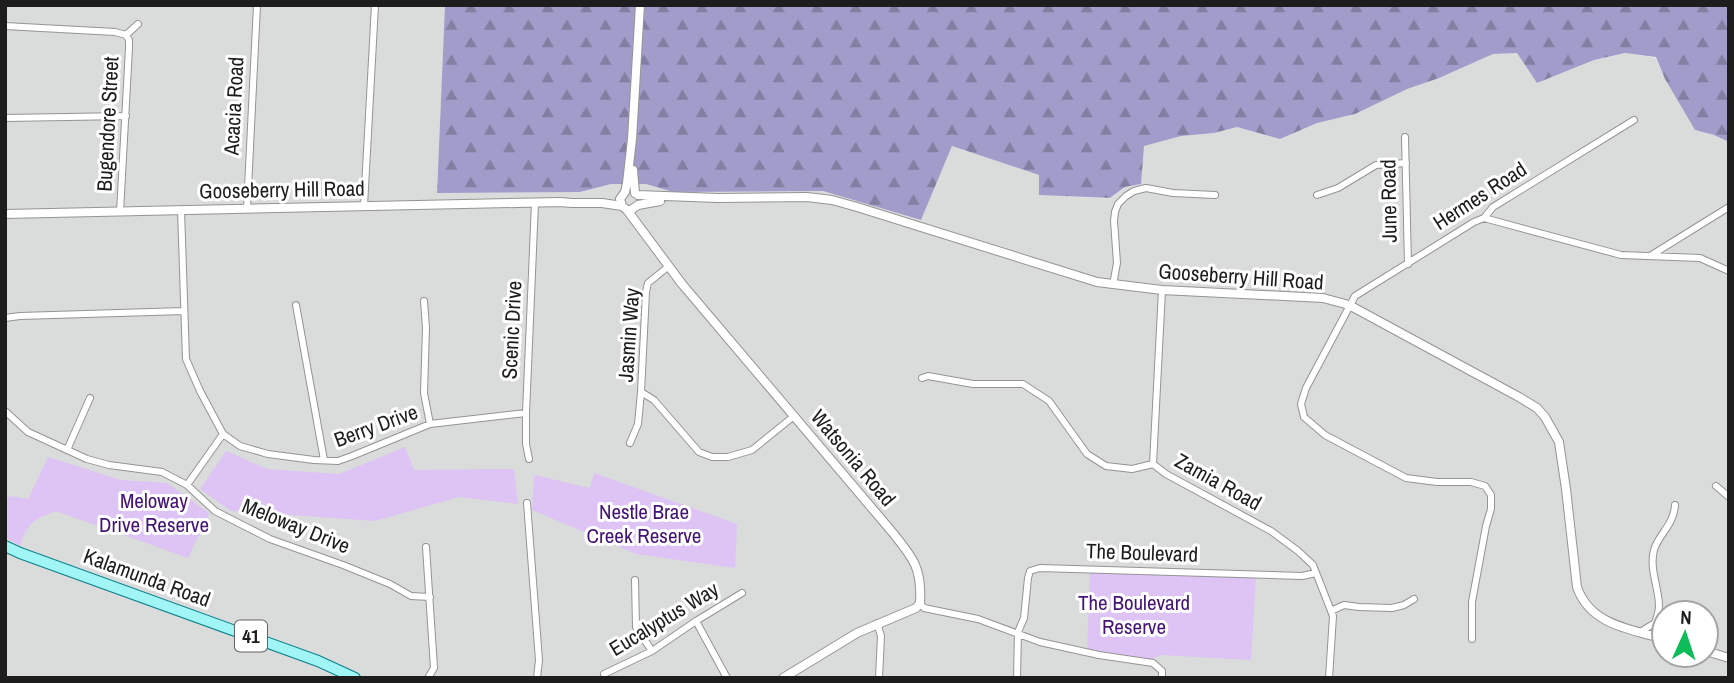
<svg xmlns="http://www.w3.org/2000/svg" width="1734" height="683" font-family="'Archivo Narrow',sans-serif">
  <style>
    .residential { fill: #dadbdb; fill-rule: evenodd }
    .forest { fill: url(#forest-firs) }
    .park { fill: #ddc4f5 }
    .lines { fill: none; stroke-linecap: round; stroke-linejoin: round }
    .minor-casing { stroke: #949494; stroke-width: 8 }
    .tertiary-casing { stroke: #949494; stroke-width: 10 }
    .primary-casing { stroke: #0a808c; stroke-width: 12 }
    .minor { stroke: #fff; stroke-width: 6 }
    .tertiary { stroke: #fff; stroke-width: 8 }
    .primary { stroke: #a2f5f5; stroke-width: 10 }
    .labels { text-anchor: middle; stroke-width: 6; stroke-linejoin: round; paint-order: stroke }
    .shield { fill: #fff; stroke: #616161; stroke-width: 2 }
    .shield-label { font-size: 19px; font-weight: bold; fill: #1d1d1d }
    .street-label { font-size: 21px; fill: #1d1d1d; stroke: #fff }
    .park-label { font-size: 21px; fill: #441374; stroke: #fff }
  </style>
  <defs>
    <pattern id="forest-firs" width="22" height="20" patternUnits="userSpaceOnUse" patternTransform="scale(1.75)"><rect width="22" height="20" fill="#a29cca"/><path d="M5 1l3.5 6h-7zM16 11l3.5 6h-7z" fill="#837fa3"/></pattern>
  </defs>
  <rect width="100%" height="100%" fill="#e4edee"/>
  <path class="residential" d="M5,5H445L437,193L580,192L611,184H646L673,192L823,191L921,220L952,146L1039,175V195L1110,199L1125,188L1141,183L1143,146L1181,136L1214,133L1237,127L1280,139L1317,123L1355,114L1407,88L1439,78L1493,54L1517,53L1537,83L1594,60L1625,53L1656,58L1665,79L1695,130L1714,135L1729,142V678H5ZM1664,613H1706V655H1664Z"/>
  <path class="forest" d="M445,5H1729V142L1714,135L1695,130L1665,79L1656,57L1625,53L1594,60L1537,83L1517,53L1493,54L1439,78L1407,89L1355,114L1317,123L1280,139L1237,127L1214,133L1181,136L1144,146L1141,184L1125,187L1110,198L1039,195V175L952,146L921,220L823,191L673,192L646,184H611L580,192L437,193Z"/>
  <path class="park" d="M405,447L414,470L514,469L518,504L459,497L375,521L231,511L200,489L226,451L267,469L339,474Z
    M48,457L121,480L167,483L209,513L188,558L56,511C34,519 27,523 20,546L5,537V502L9,496L28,499Z
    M594,473L737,524L735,568L636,554L532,510L534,475L590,488Z
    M1090,569L1256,575L1251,660L1161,655L1145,662L1087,652Z"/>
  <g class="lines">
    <g class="minor-casing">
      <path id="minor" d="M5,26L115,32L126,35L129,40V48L120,212
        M126,35L138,24
        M5,118L126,116
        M1405,137L1408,264
        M1317,195L1338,188L1376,165L1406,163
        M364,206L375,5
        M247,208L257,5
        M181,210L186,359L200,391L223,434L240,446L268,454L314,460L338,461L352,456L430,424L526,413
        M1484,218L1621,255L1700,258L1729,271
        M1650,256L1729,207
        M669,266L648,283L646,292L641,392L654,400L699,452L712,457H728L752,450L794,416
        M1113,285L1117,263L1114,221L1115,212L1118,204L1126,196L1134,191L1146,188L1173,193L1215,195
        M1162,290L1153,464L1166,474L1271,531L1298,551L1313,565L1333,616L1329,678
        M424,301L426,328L424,393L430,424
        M296,305L324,460
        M5,318L20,316L184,311
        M922,378L928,376L973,384H1023L1049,401L1087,454L1106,466L1132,469L1153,464
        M5,411L28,432L87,459L109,465L162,472L187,485L215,511L270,539L343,565L390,584L411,596L430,597
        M630,443L638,424L641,392
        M67,450L90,398
        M529,459L526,444V413L535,203
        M187,485L223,434
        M1716,486L1729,497
        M527,503L539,660L537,678
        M426,547L434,668L428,678
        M635,580L636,627L652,651
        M920,603L924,608L978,619L1040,642L1099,655L1153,663L1162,671V678
        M1331,611L1344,605L1359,607L1392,608L1404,605L1414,599
        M696,621L727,678
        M877,623L881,636L879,678
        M1640,632L1655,623C1657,617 1659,612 1659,606C1659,588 1649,569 1654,550C1658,535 1674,525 1675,505
        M1472,639V602L1486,526L1491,509V495L1485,486L1471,482H1437L1406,478L1325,435L1304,417L1301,404L1306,388L1355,296L1474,222L1484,218L1493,207L1634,120
        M604,674L652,651L696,621L742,593
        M1017,678L1018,632L1024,618L1028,578L1030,571L1040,568L1302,576L1316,573"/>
    </g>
    <g class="tertiary-casing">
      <path id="tertiary" d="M633,170L635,193
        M638,195L718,198L807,197L832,200L857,207L1097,282L1162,290L1323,298L1349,305L1519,397L1537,408L1545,417L1559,442L1566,489L1577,587C1590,625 1630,629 1664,639
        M622,206L620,199L625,192L627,183L632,139L640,5
        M627,210L682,284L893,533C914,559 922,569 920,603L916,608L857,633L783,678
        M5,214L560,202L572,203H602L622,206L627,210H631L638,205L660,201
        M1706,651L1729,658"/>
    </g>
    <g class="primary-casing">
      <path id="primary" d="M5,546L20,553L318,661L355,678"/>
    </g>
    <use href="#minor" class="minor"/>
    <use href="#tertiary" class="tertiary"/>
    <use href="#primary" class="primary"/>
  </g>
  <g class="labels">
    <rect class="shield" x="235" y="620.5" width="32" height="31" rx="5"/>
    <g class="shield-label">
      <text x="251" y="643">41</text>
    </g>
    <g class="street-label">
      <text transform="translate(234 106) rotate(-87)" y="7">Acacia Road</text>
      <text transform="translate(108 124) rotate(-87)" y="7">Bugendore Street</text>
      <text transform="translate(282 190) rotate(-1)" y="7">Gooseberry Hill Road</text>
      <text transform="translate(1480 196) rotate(-33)" y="7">Hermes Road</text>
      <text transform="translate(1389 201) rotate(-91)" y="7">June Road</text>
      <text transform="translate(1241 277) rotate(4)" y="7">Gooseberry Hill Road</text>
      <text transform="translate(512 330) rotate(-87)" y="7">Scenic Drive</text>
      <text transform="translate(629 335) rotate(-86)" y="7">Jasmin Way</text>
      <text transform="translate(376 426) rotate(-20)" y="7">Berry Drive</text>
      <text transform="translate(853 458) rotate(50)" y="7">Watsonia Road</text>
      <text transform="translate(1218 482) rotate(29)" y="7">Zamia Road</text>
      <text transform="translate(296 526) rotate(22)" y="7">Meloway Drive</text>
      <text transform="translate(1142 553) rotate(2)" y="7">The Boulevard</text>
      <text transform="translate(147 578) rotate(20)" y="7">Kalamunda Road</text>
      <text transform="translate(664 619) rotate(-31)" y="7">Eucalyptus Way</text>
    </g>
    <g class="park-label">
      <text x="154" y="508">Meloway<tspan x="154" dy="24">Drive Reserve</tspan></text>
      <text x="644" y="519">Nestle Brae<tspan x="644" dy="24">Creek Reserve</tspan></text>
      <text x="1134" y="610">The Boulevard<tspan x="1134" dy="24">Reserve</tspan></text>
    </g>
  </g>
  <rect width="1734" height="683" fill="none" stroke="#1d1d1d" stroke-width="14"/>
  <g transform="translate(1685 634) rotate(3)"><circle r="33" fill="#ffffff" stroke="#a5a5a5" stroke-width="2"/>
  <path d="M0-5L12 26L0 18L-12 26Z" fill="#0ebd59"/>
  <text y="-10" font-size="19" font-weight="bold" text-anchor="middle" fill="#1d1d1d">N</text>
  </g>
</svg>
